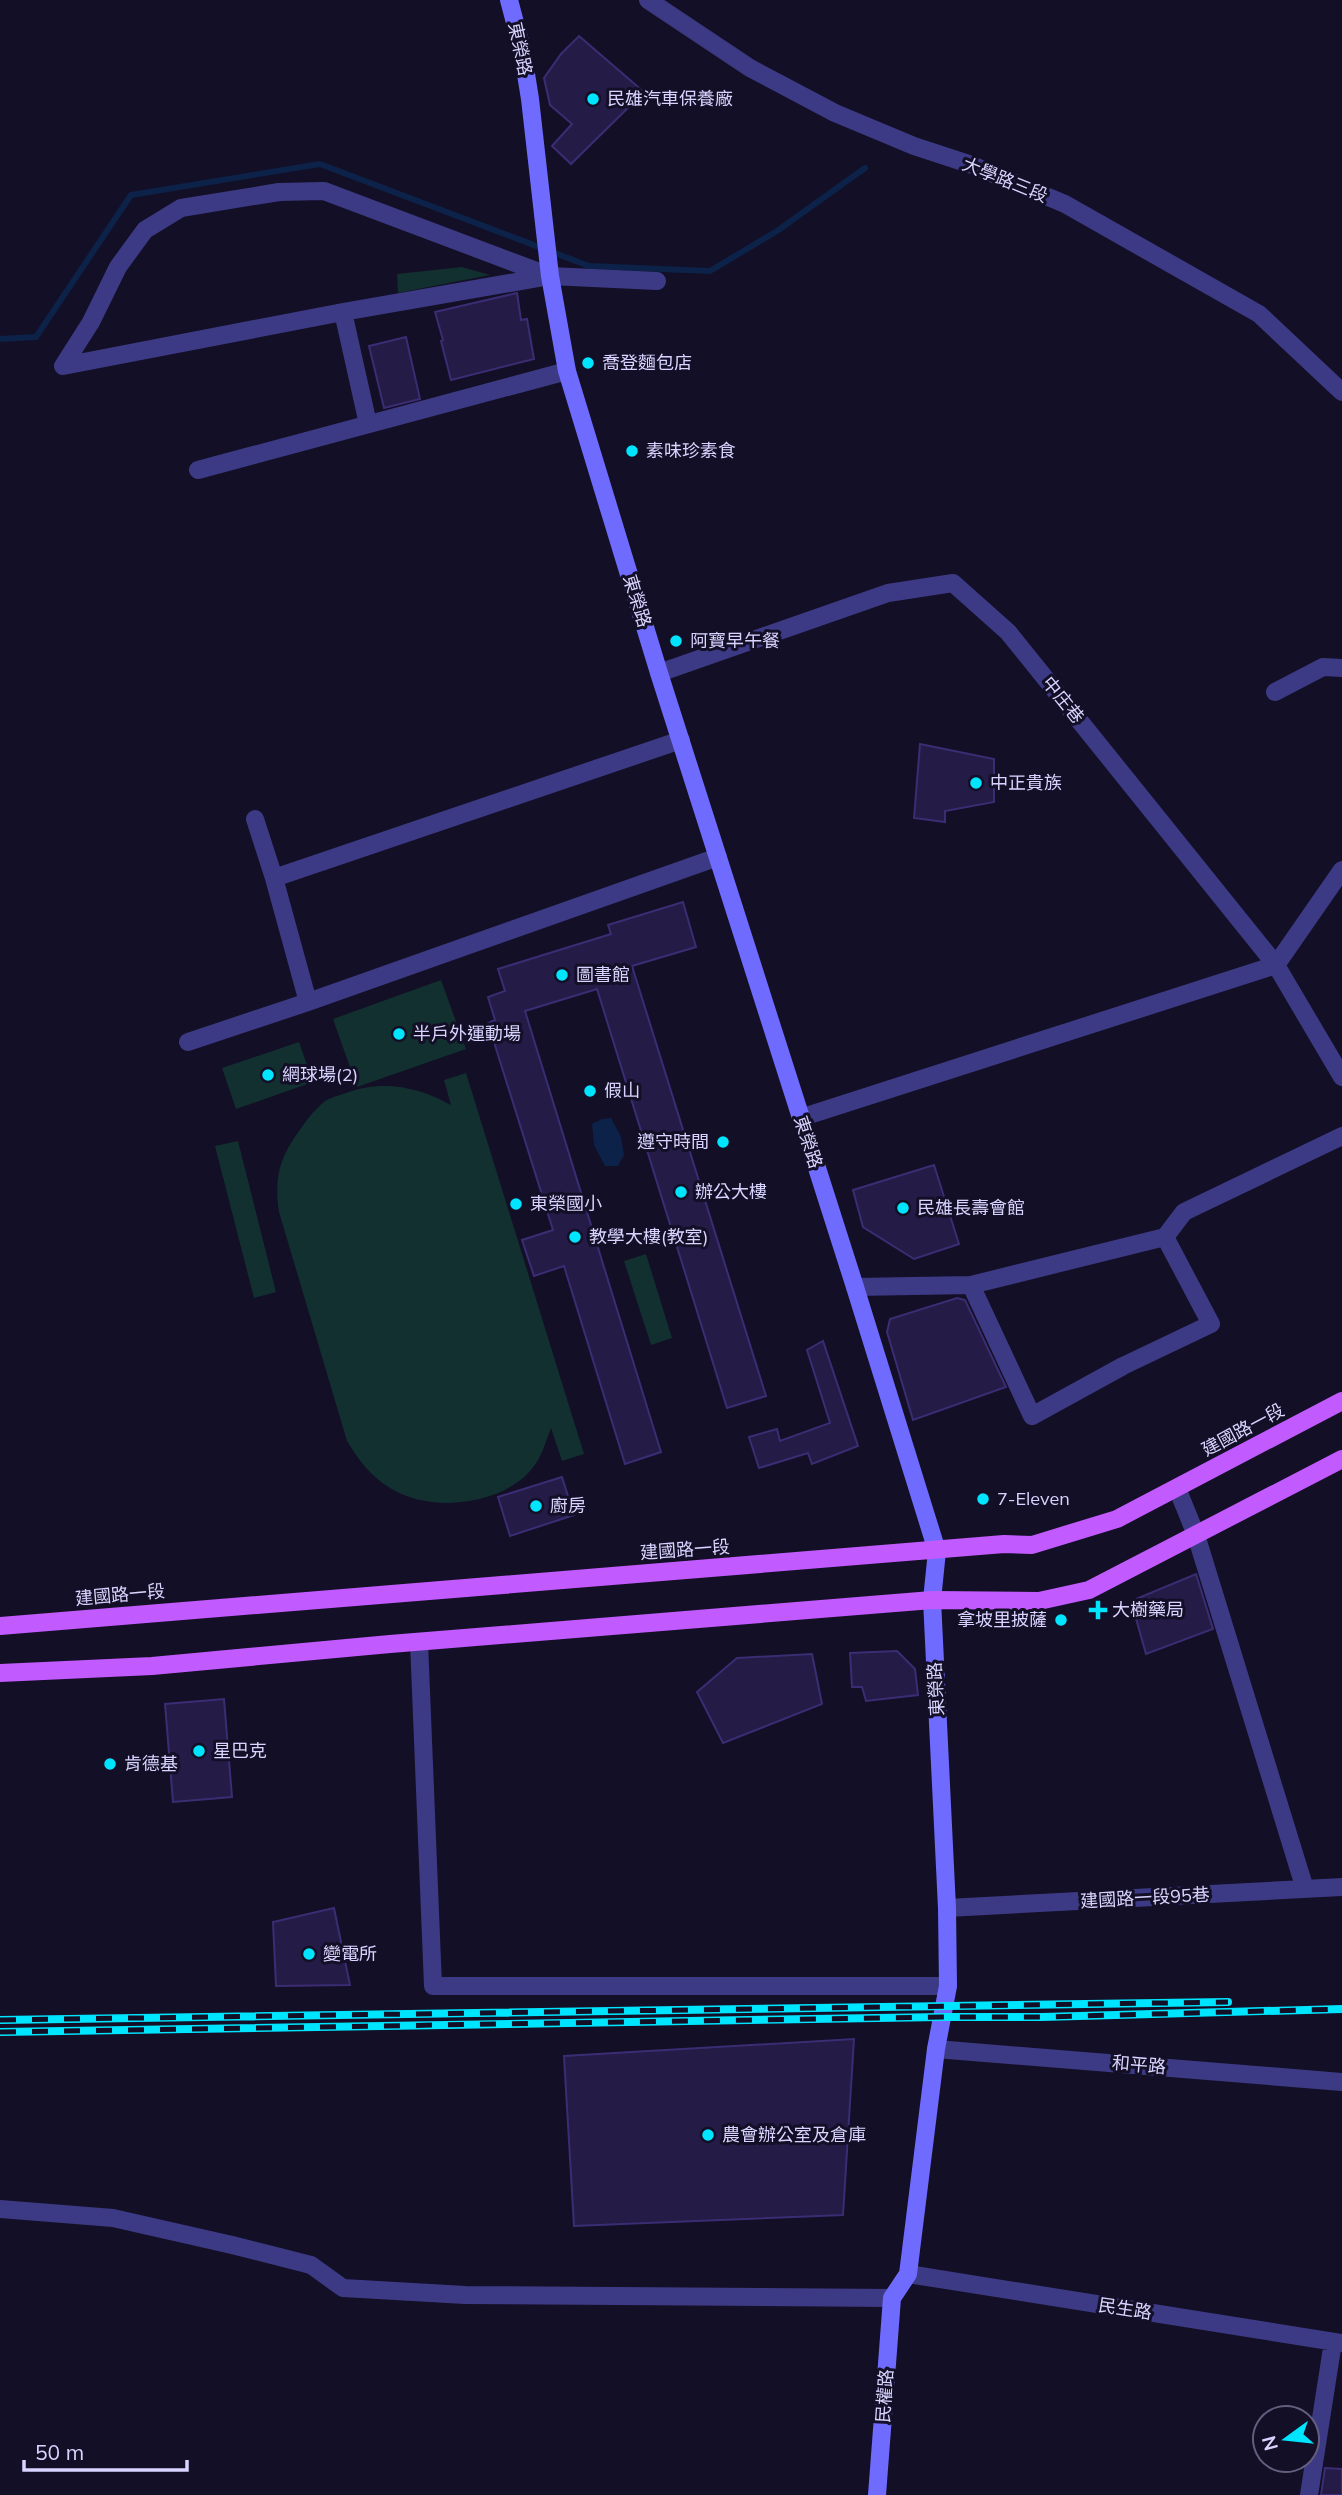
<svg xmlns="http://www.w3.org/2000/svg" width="1342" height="2495" font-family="Mulish,'Noto Sans TC',sans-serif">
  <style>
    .green { fill: #12302f }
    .water { fill: #0c2248 }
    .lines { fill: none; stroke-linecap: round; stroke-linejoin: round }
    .stream { stroke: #0c2248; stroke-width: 6 }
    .building { fill: #241b47; stroke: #3b2d73; stroke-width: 2 }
    .street { stroke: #3d3a85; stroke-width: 18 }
    .secondary { stroke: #6f6bff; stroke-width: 18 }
    .primary { stroke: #c25bff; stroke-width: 18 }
    .rail-casing { stroke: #00e5ff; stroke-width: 8 }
    .rail { stroke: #130f26; stroke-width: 5; stroke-dasharray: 16; stroke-linecap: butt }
    .poi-dot { fill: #00e5ff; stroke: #130f26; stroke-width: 2.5 }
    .labels { text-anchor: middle; stroke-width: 6; stroke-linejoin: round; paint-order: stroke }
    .street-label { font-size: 18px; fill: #d9d4ff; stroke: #130f26 }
    .poi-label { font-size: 18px; fill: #d9d4ff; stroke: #130f26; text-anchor: start }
  </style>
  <rect width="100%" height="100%" fill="#130f26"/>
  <path class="green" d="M462,267L490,275L398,293L397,274Z
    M441,980L466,1049L357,1087L333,1019Z
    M299,1042L313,1082L236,1109L222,1068Z
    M466,1073L584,1454L562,1461L551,1428C545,1443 542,1458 530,1471C499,1506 429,1513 390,1488C371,1477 358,1459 347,1441L279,1212C274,1179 279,1158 299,1131C306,1121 314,1110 324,1102C329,1098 337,1096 343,1094C381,1079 417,1086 451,1105L444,1080Z
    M238,1141L276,1292L254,1298L215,1146Z
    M646,1254L672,1338L651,1345L624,1261Z"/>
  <path class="water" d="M611,1118L621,1137L624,1155L618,1166H605L594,1145L592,1124L602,1119Z"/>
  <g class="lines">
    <path class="stream" d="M0,339L36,337L131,195L320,164L589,266L710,271L777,231L865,168"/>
  </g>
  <path class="building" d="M579,36L644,92L571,164L552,146L572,124L550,105L544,78L561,54Z
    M517,293L521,320L527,319L534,359L451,380L441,341L443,340L435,312Z
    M406,337L420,399L384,408L369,346Z
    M920,744L994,759V802L945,811V822L914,818Z
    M683,902L696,947L632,966L766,1396L727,1408L597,989L525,1011L661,1452L625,1464L564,1266L534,1276L522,1240L553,1230L488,1023L495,1020L488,997L505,991L498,969L611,934L608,925Z
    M934,1165L959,1244L914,1259L863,1227L853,1190Z
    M957,1298L965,1300L1006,1387L913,1420L887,1332L890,1319Z
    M823,1341L858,1446L812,1464L808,1453L759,1468L749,1437L777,1429L780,1441L830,1423L807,1350Z
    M562,1477L574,1515L510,1536L498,1497Z
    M1196,1574L1213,1629L1146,1654L1131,1601Z
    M897,1651L915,1669L918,1695L866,1701L862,1687H852L850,1653Z
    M812,1654L822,1704L723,1743L697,1692L737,1658Z
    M224,1699L232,1797L173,1802L165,1704Z
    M334,1908L350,1985L276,1986L273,1922Z
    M854,2039L843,2215L574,2226L564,2056Z
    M1325,2468L1342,2469V2495H1321Z"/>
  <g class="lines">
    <path class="street" d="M648,0L750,68L835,113L914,146L972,165L1065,204L1259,314L1342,392
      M343,312L368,424
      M63,366L343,312L550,276L657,281
      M63,366L91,322L118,267L145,230L181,208L279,192L324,191L547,275
      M198,470L567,371
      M659,673L888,593L953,583L1008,632L1276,965L1342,1077
      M1275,692L1323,667L1342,668
      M255,819L274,878
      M308,1002L274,878L681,740
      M188,1042L308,1002L718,857
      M800,1118L1276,965L1342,870
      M971,1285L1165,1237
      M855,1287L971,1285L1032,1416L1123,1366L1211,1324L1165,1237L1184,1212L1342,1136
      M1177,1488L1196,1535L1305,1889
      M419,1642L433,1986H948
      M947,1908L1342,1887
      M936,2049L1342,2082
      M0,2209L113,2218L232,2245L311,2265L343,2288L465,2295L892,2298
      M908,2274L1342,2343
      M1309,2495L1333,2342"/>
    <path class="secondary" d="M509,0L522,49L530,99L550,276L567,371L659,673L855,1287L937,1551L932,1600L947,1908L948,1986L936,2049L908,2274L892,2298L877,2495"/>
    <path class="primary" d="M0,1626L1004,1544L1032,1545L1117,1519L1342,1401
      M0,1673L152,1666L390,1644L932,1600L1039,1601L1089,1590L1342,1459"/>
    <g class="rail-casing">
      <path id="rail" d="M0,2020L1228,2002
        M0,2032L942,2017H1042L1342,2009"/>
    </g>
    <use href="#rail" class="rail"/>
  </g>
  <g class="poi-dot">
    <circle cx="593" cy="99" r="7"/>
    <circle cx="588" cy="363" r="7"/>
    <circle cx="632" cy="451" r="7"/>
    <circle cx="676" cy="641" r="7"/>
    <circle cx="976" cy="783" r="7"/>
    <circle cx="562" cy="975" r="7"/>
    <circle cx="399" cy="1034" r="7"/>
    <circle cx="268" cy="1075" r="7"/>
    <circle cx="590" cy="1091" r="7"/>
    <circle cx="723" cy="1142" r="7"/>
    <circle cx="681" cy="1192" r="7"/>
    <circle cx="516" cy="1204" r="7"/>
    <circle cx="903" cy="1208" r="7"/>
    <circle cx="575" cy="1237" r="7"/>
    <circle cx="983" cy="1499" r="7"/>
    <circle cx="536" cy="1506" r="7"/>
    <path d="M1094.5 1599.5h7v7h7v7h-7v7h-7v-7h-7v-7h7z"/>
    <circle cx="1061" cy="1620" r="7"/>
    <circle cx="199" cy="1751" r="7"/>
    <circle cx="110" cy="1764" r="7"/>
    <circle cx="309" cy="1954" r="7"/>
    <circle cx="708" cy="2135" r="7"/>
  </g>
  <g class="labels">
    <g class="street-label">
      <text transform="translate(520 49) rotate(78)" y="6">東榮路</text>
      <text transform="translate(1005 180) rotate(22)" y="6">大學路三段</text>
      <text transform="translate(637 601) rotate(73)" y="6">東榮路</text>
      <text transform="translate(1063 700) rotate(51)" y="6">中庄巷</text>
      <text transform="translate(808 1142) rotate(72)" y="6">東榮路</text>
      <text transform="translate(1243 1430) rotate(-28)" y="6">建國路一段</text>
      <text transform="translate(685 1550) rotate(-4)" y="6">建國路一段</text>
      <text transform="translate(120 1595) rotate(-5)" y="6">建國路一段</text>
      <text transform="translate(936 1689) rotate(-93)" y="6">東榮路</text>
      <text transform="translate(1145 1898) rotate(-3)" y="6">建國路一段95巷</text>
      <text transform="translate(1139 2065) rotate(5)" y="6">和平路</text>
      <text transform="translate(1125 2309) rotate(9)" y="6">民生路</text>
      <text transform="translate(885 2396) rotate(-86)" y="6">民權路</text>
    </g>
    <g class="poi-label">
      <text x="607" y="105">民雄汽車保養廠</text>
      <text x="602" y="369">喬登麵包店</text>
      <text x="646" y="457">素味珍素食</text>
      <text x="690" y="647">阿寶早午餐</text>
      <text x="990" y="789">中正貴族</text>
      <text x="576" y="981">圖書館</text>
      <text x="413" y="1040">半戶外運動場</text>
      <text x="282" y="1081">網球場(2)</text>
      <text x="604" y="1097">假山</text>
      <text x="709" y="1148" text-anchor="end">遵守時間</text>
      <text x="695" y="1198">辦公大樓</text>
      <text x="530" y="1210">東榮國小</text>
      <text x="917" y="1214">民雄長壽會館</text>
      <text x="589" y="1243">教學大樓(教室)</text>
      <text x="997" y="1505">7-Eleven</text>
      <text x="550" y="1512">廚房</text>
      <text x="1112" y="1616">大樹藥局</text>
      <text x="1047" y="1626" text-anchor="end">拿坡里披薩</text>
      <text x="213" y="1757">星巴克</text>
      <text x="124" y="1770">肯德基</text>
      <text x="323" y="1960">變電所</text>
      <text x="722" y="2141">農會辦公室及倉庫</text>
    </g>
  </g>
  <g transform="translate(1286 2439) rotate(255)"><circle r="33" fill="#130f26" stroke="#625e7d" stroke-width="2"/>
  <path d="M0-5L12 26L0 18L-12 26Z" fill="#00e5ff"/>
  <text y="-10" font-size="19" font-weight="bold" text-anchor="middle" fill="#d9d4ff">N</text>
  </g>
  <path d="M24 2460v10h163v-10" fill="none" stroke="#d9d4ff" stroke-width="3.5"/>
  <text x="35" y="2460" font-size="21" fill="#d9d4ff" stroke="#130f26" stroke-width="5" paint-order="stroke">50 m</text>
</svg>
